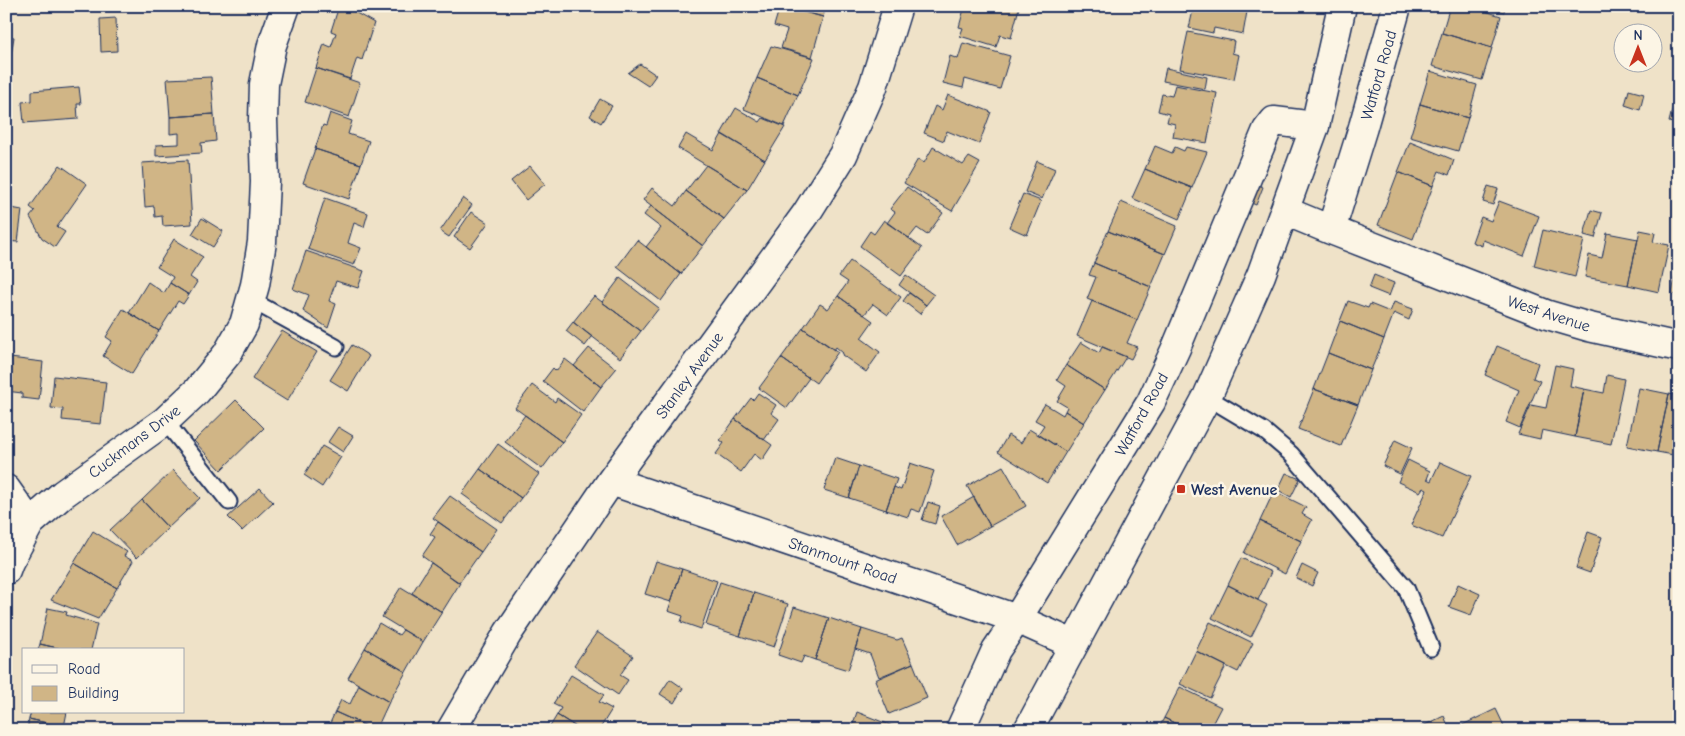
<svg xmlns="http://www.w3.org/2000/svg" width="1685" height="736" font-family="'Comic Neue',sans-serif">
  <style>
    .building { fill: #d0b586; stroke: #1b2f5e }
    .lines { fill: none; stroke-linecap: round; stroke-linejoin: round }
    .lane-casing { stroke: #1b2f5e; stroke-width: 19 }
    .street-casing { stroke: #1b2f5e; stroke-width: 31 }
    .secondary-casing { stroke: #1b2f5e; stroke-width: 31 }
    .lane { stroke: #fcf5e5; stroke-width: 15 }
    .street { stroke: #fcf5e5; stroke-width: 28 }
    .secondary { stroke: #fcf5e5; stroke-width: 28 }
    .poi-dot { fill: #c8321e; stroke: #fcf5e5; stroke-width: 2 }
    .labels { text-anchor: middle; stroke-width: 5; stroke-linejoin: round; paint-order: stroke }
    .street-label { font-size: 16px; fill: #1b2f5e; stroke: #fcf5e5 }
    .poi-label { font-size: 16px; font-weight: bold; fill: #1b2f5e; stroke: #fcf5e5; text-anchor: start }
  </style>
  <rect width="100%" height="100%" fill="#efe2c8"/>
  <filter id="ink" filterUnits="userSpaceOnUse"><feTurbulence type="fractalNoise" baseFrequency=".02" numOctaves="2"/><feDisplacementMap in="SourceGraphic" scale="10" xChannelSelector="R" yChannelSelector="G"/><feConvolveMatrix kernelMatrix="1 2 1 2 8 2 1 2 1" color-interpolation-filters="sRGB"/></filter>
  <g filter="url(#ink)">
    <path class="building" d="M339,6H344L374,23L362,60L357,58L350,79L316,68L324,44L331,47L336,33L331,31Z
      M780,6L823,17L812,57L781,48L787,30L774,26Z
      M784,6H826L823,17Z
      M974,6H1013L1019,8L1011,38L1000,35L996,47L960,36L963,28L959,27L964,9L973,12Z
      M1194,6H1248L1243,34L1214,28L1213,33L1189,28Z
      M1450,6H1469L1501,16L1492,48L1442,33Z
      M1485,6H1505L1504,12Z
      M116,18L117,51L101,52L100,19Z
      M1188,32L1234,41L1232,53L1239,55L1234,79L1180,69Z
      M1442,33L1492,48L1482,80L1432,66Z
      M6,36L14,37L8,72H6Z
      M963,43L1010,56L1000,89L965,79L963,88L943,83L950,56L958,59Z
      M771,46L814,58L798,95L757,78Z
      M640,64L656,75L648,86L628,73Z
      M316,68L360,83L349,117L305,102Z
      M1166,68L1207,77L1205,89L1163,81Z
      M1430,71L1477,85L1468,118L1420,104Z
      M211,77L214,114L170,117L167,79Z
      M757,78L798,95L784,126L744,109Z
      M1175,85L1217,93L1207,143L1173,137L1175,124L1167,122L1169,114L1158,111L1162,94L1172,96Z
      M79,87L81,104H77L78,119L24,123L22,102L32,101V91Z
      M1629,90L1644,94L1640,110L1625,105Z
      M948,95L991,112L979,144L947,131L944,141L924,133L935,106L942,110Z
      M600,99L612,106L601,123L590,116Z
      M1674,102L1679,103V125L1669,122Z
      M1420,104L1468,118L1458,151L1410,137Z
      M736,108L760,122L763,118L785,127L765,160L721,134Z
      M330,113L352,121L348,134L369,141L361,164L315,149L323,125L326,126Z
      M214,114L216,141L201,143L202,153L156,156V145L179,144V133L170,134V117Z
      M686,134L713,150L722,134L765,160L747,190L678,148Z
      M1410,142L1454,160L1449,175L1439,171L1433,186L1398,172Z
      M1155,146L1172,153L1175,147L1184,151L1186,147L1207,152L1192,188L1145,169Z
      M933,147L963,165L969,157L980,163L952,211L904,183L918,159L924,163Z
      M315,149L361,164L349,199L303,183Z
      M188,160L192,224L163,226L162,216L155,217L154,206L145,207L142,163Z
      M1037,161L1055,169L1042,199L1025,192Z
      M60,165L87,184L57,227L65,232L55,247L42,238L30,217L35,211L30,207Z
      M706,165L747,190L724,219L686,191Z
      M530,166L545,184L526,200L511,181Z
      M1145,169L1192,188L1179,219L1132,198Z
      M1398,172L1433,186L1413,239L1378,225Z
      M1256,184L1263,187L1256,205L1249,202Z
      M1488,186L1498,189L1493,205L1483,202Z
      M907,187L943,213L927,235L917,228L909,238L887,223L895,212L890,209Z
      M652,188L675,206L686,191L724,219L703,246L643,200Z
      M1023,194L1041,201L1027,235L1009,227Z
      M325,198L368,213L364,227L354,223L348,243L361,248L354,265L308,249Z
      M463,198L472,205L449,237L440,231Z
      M1499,201L1539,216L1524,256L1483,240L1482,246L1472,242L1481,217L1491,221Z
      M1121,202L1177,226L1165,254L1108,231Z
      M651,206L703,246L681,274L646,247L661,228L644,215Z
      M6,207L22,210L18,242L6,241Z
      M1591,210L1602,213L1595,238L1584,235Z
      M471,212L488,223L470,248L454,237Z
      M202,218L223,231L213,247L192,234Z
      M884,220L922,248L901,276L860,246L870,231L874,234Z
      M1543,230L1584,240L1575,277L1534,266Z
      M1640,230L1655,233L1653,242L1669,245L1659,292L1628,285Z
      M1108,231L1165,254L1151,287L1094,263Z
      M1607,233L1638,239L1628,285L1585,277L1589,255L1602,258Z
      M174,239L203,257L190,277L197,282L189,295L170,283L173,277L157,267Z
      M637,240L681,274L661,301L617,267Z
      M306,251L364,271L358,288L336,281L329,301L336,304L328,328L303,311L309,295L293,289Z
      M850,261L901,297L888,315L873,304L864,315L838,296L848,282L839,276Z
      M1678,261H1679V295L1672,294Z
      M1094,263L1151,287L1137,320L1087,299L1096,277L1089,275Z
      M906,275L934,295L926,305L899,285Z
      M1374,275L1394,283L1389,296L1369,288Z
      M620,278L659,308L641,331L602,302Z
      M148,282L164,293L170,283L189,295L183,304L178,301L159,331L129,313Z
      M909,293L926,305L920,314L903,301Z
      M594,296L641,331L620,358L573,322Z
      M838,296L873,321L861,338L880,352L866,372L842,355L843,353L836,347L834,350L803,328L820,304L828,309Z
      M1092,301L1137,320L1127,343L1137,347L1131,359L1077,336Z
      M1348,301L1368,308L1370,304L1390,312L1394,302L1413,309L1409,320L1394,313L1384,339L1340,321Z
      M123,309L159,331L132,374L103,356L112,341L106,337Z
      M1340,321L1384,339L1371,370L1328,353Z
      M573,322L592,337L585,346L566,331Z
      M803,328L838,352L816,383L781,358Z
      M282,331L317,352L287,401L252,379Z
      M1081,342L1099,353L1102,347L1126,357L1105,390L1066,365Z
      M352,345L369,356L348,391L330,380Z
      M1497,346L1538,363L1533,378L1540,381L1520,428L1506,422L1519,390L1485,375Z
      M589,348L616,369L601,387L574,366Z
      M1328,353L1371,370L1358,405L1314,389Z
      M10,358L43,362L39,400L22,398V393L6,391Z
      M781,358L809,378L787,408L759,388Z
      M565,359L601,387L583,412L543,381L553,368L556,371Z
      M1066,365L1105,390L1084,423L1065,411L1067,407L1057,401L1066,386L1057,380Z
      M1555,365L1573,369L1570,386L1584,389L1575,437L1542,430L1540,439L1518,434L1531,405L1546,408Z
      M1607,375L1624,379L1611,444L1575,437L1584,389L1604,393Z
      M54,376L106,382L101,424L62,420L63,409L51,408Z
      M532,385L555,402L557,398L581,415L562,442L515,408Z
      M1639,388L1669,394L1657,452L1627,446Z
      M1314,389L1358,405L1341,446L1298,429Z
      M758,393L776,405L771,413L779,419L764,440L735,419L751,398L753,400Z
      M1669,394L1679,396V456L1657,452Z
      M236,400L264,428L221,470L194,441Z
      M1045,404L1063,415L1065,411L1084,423L1066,452L1038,434L1044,425L1035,420Z
      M525,415L562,442L542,469L505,442Z
      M735,419L772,445L762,460L754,454L741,472L716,454L724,443L720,440Z
      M338,427L353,436L343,452L328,442Z
      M1029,429L1066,452L1047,483L998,452L1008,435L1021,443Z
      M1395,440L1412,448L1400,474L1383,466Z
      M498,444L539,474L521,498L480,469Z
      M322,446L341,457L322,487L304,475Z
      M835,458L859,466L849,498L824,490Z
      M1408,460L1430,471L1427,479L1431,481L1440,462L1471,476L1442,538L1411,525L1427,490L1423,488L1420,492L1398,482Z
      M910,463L934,471L920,512L911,509L908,517L886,510L894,487L901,490Z
      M859,466L897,479L886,510L849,498Z
      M1003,466L1026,506L990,526L967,486Z
      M480,469L521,498L502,523L462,494Z
      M173,470L200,498L168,528L142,500Z
      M1286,473L1300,479L1291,497L1278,490Z
      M260,488L273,502L242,531L228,517Z
      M1274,491L1306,507L1302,514L1312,520L1301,541L1260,521Z
      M450,496L497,529L481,552L433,518Z
      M974,497L990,526L957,545L941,516Z
      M142,500L168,528L137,558L110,530Z
      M928,502L940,506L935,524L922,520Z
      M1260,521L1301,541L1285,574L1244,553Z
      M438,522L481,552L459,583L422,556L435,537L430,534Z
      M93,531L127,552L124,556L133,561L117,588L74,563Z
      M1588,532L1602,537L1590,573L1576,568Z
      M1241,558L1271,572L1258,600L1228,585Z
      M656,561L682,569L671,602L645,594Z
      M74,563L117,588L98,619L51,600Z
      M431,563L460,583L442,612L412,593Z
      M1302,565L1318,573L1312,586L1296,578Z
      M682,569L717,581L701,629L681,622L683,616L668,611Z
      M720,582L754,593L740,636L706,625Z
      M1458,584L1480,594L1471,615L1449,607Z
      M1228,585L1267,605L1251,637L1212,618Z
      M401,587L442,612L423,642L382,617Z
      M754,593L788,604L774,647L740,636Z
      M794,607L829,618L815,660L804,656L801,663L778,655Z
      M48,608L67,612L66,615L97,624L91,650H66L40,644Z
      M829,618L862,629L848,670L815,660Z
      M1210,622L1253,643L1238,672L1196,651Z
      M379,623L399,635L403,630L423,642L406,672L365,648Z
      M862,629L897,640L902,638L913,663L879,677L870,654L855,649Z
      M597,632L633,656L620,675L628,680L618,695L574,665Z
      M40,644L66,650H38Z
      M365,648L406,672L389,702L348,678Z
      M1196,651L1226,666L1210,698L1180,684Z
      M913,663L927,698L889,714L875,680Z
      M571,675L604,695L599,702L612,709L599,730H581L557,715L561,708L553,704Z
      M670,679L683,688L674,703L660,694Z
      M359,685L389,702L376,730L335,712L341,700L350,704Z
      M1180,687L1221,707L1209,730H1189L1164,718Z
      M1496,709L1506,730H1452Z
      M31,712H67L64,727L29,719Z
      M335,712L374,730H327Z
      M857,712L903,730H851Z
      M557,715L581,730H548Z
      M1444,716L1450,730H1414Z
      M1164,718L1189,730H1158Z
      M29,719L64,727L77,730H27Z"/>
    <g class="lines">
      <g class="lane-casing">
        <path id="lane" d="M251,300L336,347
          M1207,397L1264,431L1291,454L1406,588L1431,648
          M165,421L229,502"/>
      </g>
      <g class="street-casing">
        <path id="street" d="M1285,211L1331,230L1548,315L1589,327L1679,347
          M1331,230L1363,127L1397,6
          M611,481L1017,619L1073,644
          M6,489L30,523
          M6,570L9,562L30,523L63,494L165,421L197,391L227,354L244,324L255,285L262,242L265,182L263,120L264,84L272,45L286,6
          M451,730L508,633L611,481L806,214L843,155L873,87L898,6
          M960,730L996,650L1017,619L1151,402L1176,348L1267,130L1274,121L1315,126"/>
      </g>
      <g class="secondary-casing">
        <path id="secondary" d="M1028,730L1207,397L1261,275L1315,126L1342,6"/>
      </g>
      <use href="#lane" class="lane"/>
      <use href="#street" class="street"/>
      <use href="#secondary" class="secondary"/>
    </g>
  </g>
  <rect class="poi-dot" x="1176" y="484" width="10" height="10" rx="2.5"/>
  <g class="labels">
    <g class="street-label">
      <text transform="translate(1378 75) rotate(-74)" y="6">Watford Road</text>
      <text transform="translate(1549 313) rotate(18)" y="6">West Avenue</text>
      <text transform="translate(689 375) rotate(-54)" y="6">Stanley Avenue</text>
      <text transform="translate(1141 414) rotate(-61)" y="6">Watford Road</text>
      <text transform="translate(134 441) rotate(-37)" y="6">Cuckmans Drive</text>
      <text transform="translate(843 560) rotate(19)" y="6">Stanmount Road</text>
    </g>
    <g class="poi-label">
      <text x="1191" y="495">West Avenue</text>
    </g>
  </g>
  <rect width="1685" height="736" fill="none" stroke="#fcf5e5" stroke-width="25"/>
  <rect x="12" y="12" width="1660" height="711" fill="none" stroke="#1b2f5e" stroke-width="2" filter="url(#ink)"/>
  <rect x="22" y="648" width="162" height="65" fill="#fcf5e5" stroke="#a2a6af"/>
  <rect x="32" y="665" width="25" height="8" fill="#fcf5e5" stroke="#a2a6af"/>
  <text x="68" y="674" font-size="15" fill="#1b2f5e">Road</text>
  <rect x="32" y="686" width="25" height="15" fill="#d0b586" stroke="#a2a6af"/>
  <text x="68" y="698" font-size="15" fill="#1b2f5e">Building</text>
  <g transform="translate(1638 48)"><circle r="24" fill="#fcf5e5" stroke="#a2a6af"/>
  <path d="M0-4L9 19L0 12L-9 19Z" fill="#c8321e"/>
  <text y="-8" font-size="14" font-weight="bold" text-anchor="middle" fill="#1b2f5e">N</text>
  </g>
</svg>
